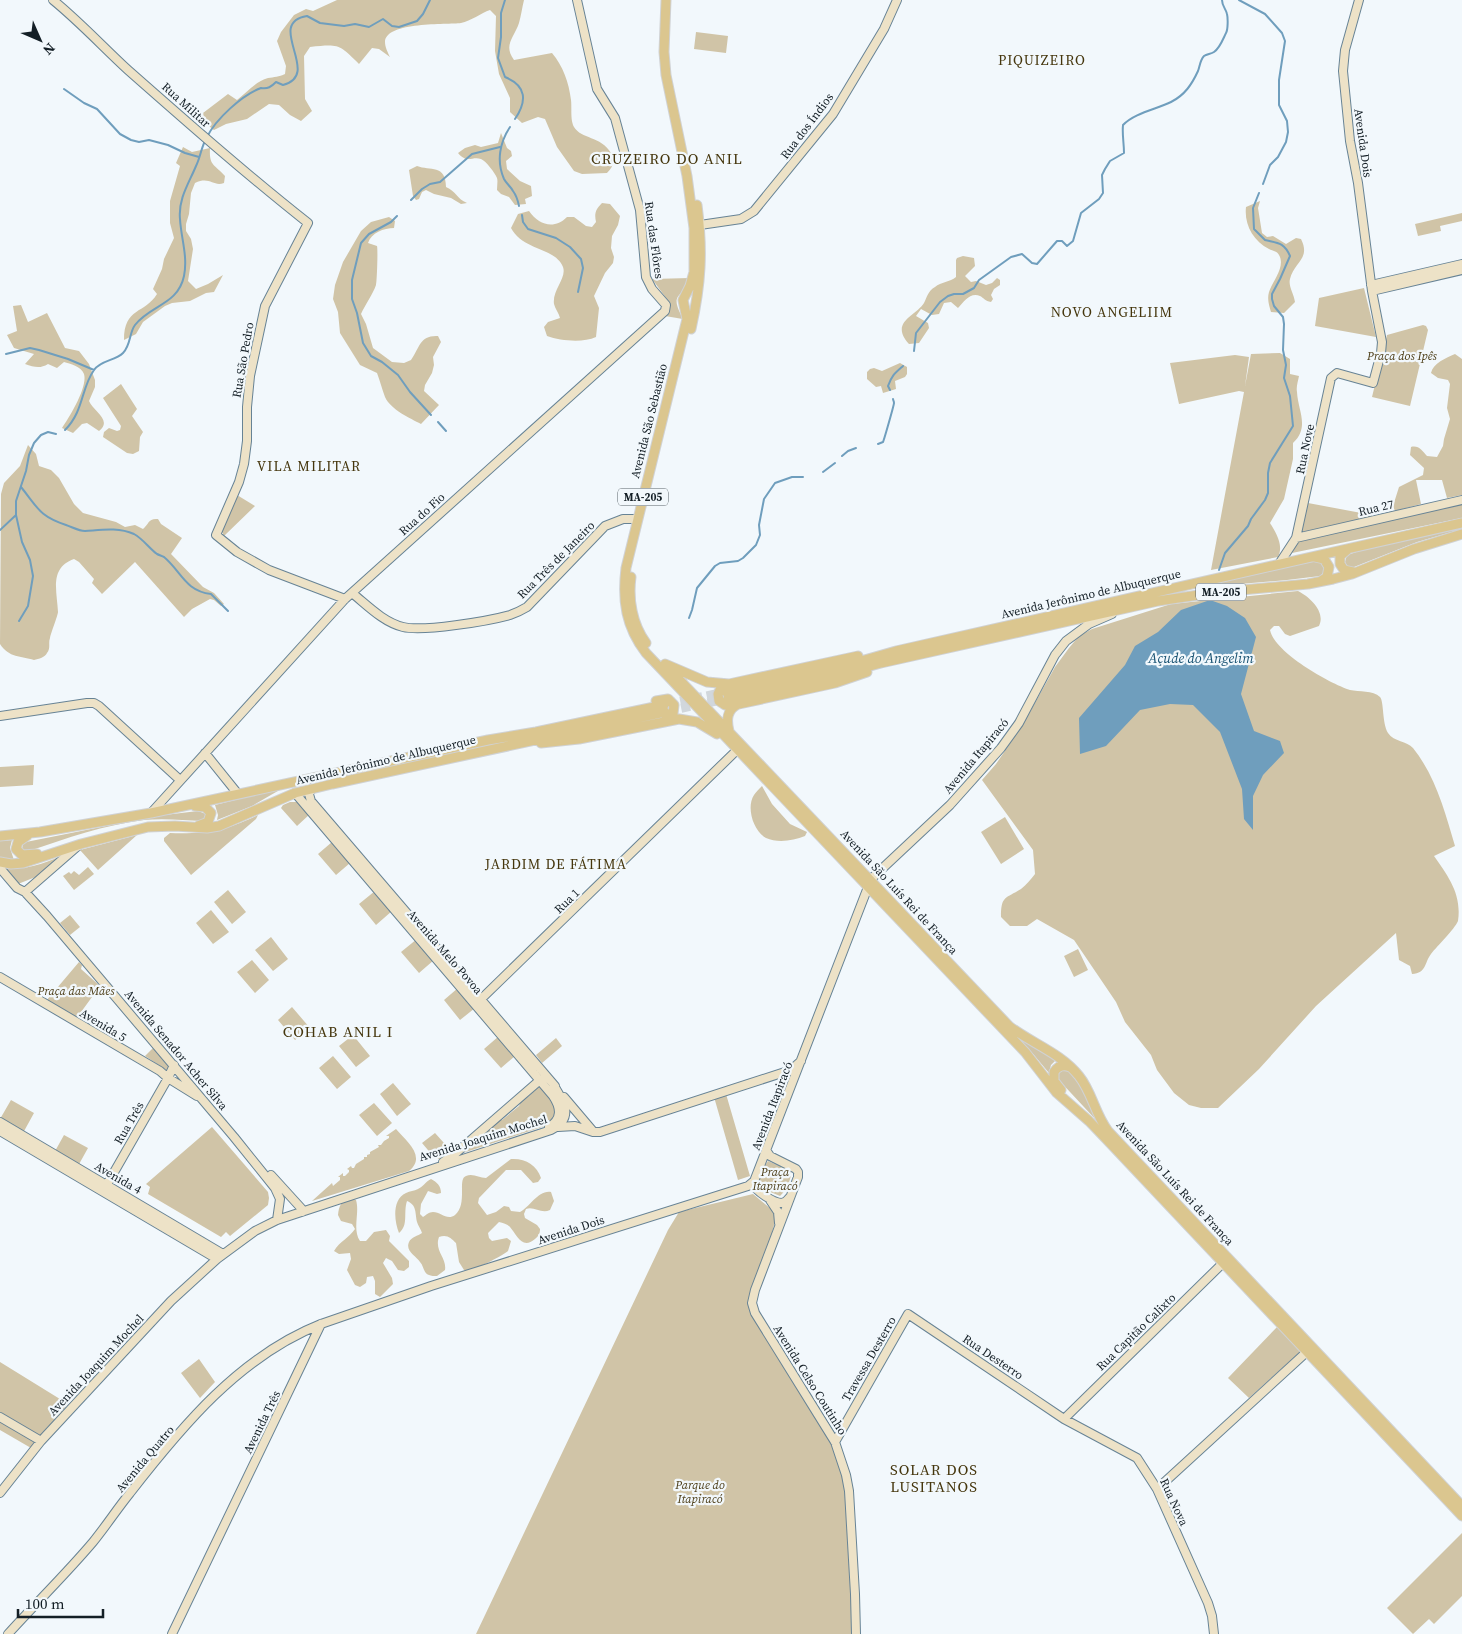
<svg xmlns="http://www.w3.org/2000/svg" width="1462" height="1634" font-family="'Source Serif 4',serif">
  <style>
    .green { fill: #d0c4a7 }
    .water { fill: #6f9ebd }
    .lines { fill: none; stroke-linecap: round; stroke-linejoin: round }
    .stream { stroke: #6f9ebd; stroke-width: 2 }
    .primary-tunnel { stroke: #d1d7dc; stroke-width: 9; stroke-dasharray: 9 4.5; stroke-linecap: butt }
    .secondary-casing { stroke: #678395; stroke-width: 10 }
    .primary-casing { stroke: #d0d2d4; stroke-width: 11 }
    .secondary { stroke: #ede2c7; stroke-width: 8 }
    .primary { stroke: #dbc68f; stroke-width: 9 }
    .labels { text-anchor: middle; stroke-width: 4.5; stroke-linejoin: round; paint-order: stroke }
    .shield { fill: #f2f8fc; stroke: #576066; stroke-width: 1 }
    .shield-label { font-size: 11px; font-weight: bold; fill: #141f26 }
    .street-label { font-size: 12px; fill: #141f26; stroke: #f2f8fc }
    .park-label { font-size: 12px; font-style: italic; fill: #4c3d17; stroke: #f2f8fc }
    .neighbourhood-label { font-size: 14px; letter-spacing: 1px; fill: #45360d; stroke: #f2f8fc }
    .water-label { font-size: 14px; font-style: italic; fill: #195373; stroke: #f2f8fc }
    .quarter-label { font-size: 15px; letter-spacing: 1px; fill: #45360d; stroke: #f2f8fc }
  </style>
  <rect width="100%" height="100%" fill="#f2f8fc"/>
  <path class="green" d="M337,0H524C522,8 521,16 519,23C514,38 503,45 514,60L552,53C563,66 569,83 571,100C572,108 570,120 574,127C581,139 601,136 611,153C616,161 613,167 607,173L582,174L574,171L557,147L545,119L538,117L522,123L510,112V98L499,74L495,51L496,16L490,10C481,13 471,21 461,23C447,25 386,21 385,42C385,47 388,53 390,57L379,49L372,48L359,64C339,44 339,44 310,47L304,56L305,99L312,111L301,121L290,115L279,105L269,104L247,119L226,124L214,130C207,125 204,121 203,113L228,94L237,100C246,93 256,81 268,78C274,77 279,77 285,74L286,66L277,41L281,32L294,15L306,9L313,11Z
    M696,32L728,36L726,53L694,49Z
    M501,133L507,148L511,151L512,156L506,161L507,169L520,181L531,186L532,196L525,199L526,204L515,205L509,197L501,194L497,190C497,186 498,181 497,178C495,173 486,161 481,159C472,156 467,164 458,153L465,148L475,145L481,147L498,143Z
    M183,147L192,152L210,148C209,166 214,164 225,176L224,183C213,187 210,176 195,183L191,193L189,214L186,224V231L191,239L193,249L188,281L196,289L208,284L223,275L214,292L206,293L190,301L172,303L165,306L143,322L136,334L124,340C124,307 145,314 157,294L153,289L162,269L164,259L174,238L170,223V201L180,166L176,163Z
    M417,166C430,171 446,164 446,187C456,191 457,199 467,203L461,204L451,198L434,194L426,190L422,192L419,199L416,200L413,196L409,170Z
    M1260,201L1258,208L1262,233L1267,237L1273,236L1286,244L1296,238L1301,239C1311,259 1294,262 1290,279C1288,286 1294,294 1295,302L1284,313L1271,312C1269,305 1267,299 1269,292C1272,282 1286,267 1279,255C1277,251 1273,251 1269,249C1253,241 1244,224 1246,207Z
    M602,203L610,204L620,216L618,225L612,236L611,248L614,257L613,263L605,273L594,296L599,308L596,337C583,343 561,341 547,336L544,327L548,322L560,318C559,313 555,309 554,304C552,290 567,278 563,267C555,247 523,251 511,228L518,214L529,211C539,225 554,230 567,217H574L586,226L592,227L596,222C594,213 596,209 602,203Z
    M1462,213V221L1440,226L1441,231L1418,236L1415,224Z
    M389,217L395,221L394,228C384,228 371,233 368,243L377,246C378,248 377,282 376,285C373,294 365,305 361,314L366,324L373,348L392,362L404,363L411,360C420,347 420,335 438,336L441,342L433,357L434,365L432,373L425,385L424,391L439,405L421,424C410,418 391,410 385,397C382,389 380,381 377,373L360,365L340,333L338,312L333,299L335,285L343,262L361,231L371,222Z
    M963,256L974,258L975,266L965,276L971,282L976,281L986,285L992,283L997,278L1000,280V285L994,289L991,295L993,299L991,302C985,301 984,298 980,296C970,292 964,302 958,308L951,302L944,303L939,314L932,315L921,309L916,316L928,323L929,328L919,343L909,344C889,322 916,316 924,303C927,297 928,291 935,287C941,282 950,282 956,277V260L957,258Z
    M690,278C681,301 669,292 683,319L665,316L670,309L669,302L652,279Z
    M1364,288L1376,337L1315,326L1319,298Z
    M21,305L28,322L47,313L65,348L79,351L89,364L95,380V387L89,401C93,411 113,420 99,431L87,423L82,424L73,433L62,428C69,418 88,387 84,374C81,366 70,364 64,362L57,368L48,364C40,369 34,367 25,364L34,354L14,348L7,335L17,331L13,306Z
    M1423,325L1426,326L1428,330L1410,406L1372,397L1387,335Z
    M1280,353L1290,359V374L1299,376C1298,381 1296,387 1297,392C1298,411 1310,427 1293,443V459L1284,499L1270,523C1276,533 1284,545 1278,557L1211,570L1244,392L1239,391L1179,404L1170,363L1235,355L1249,357L1245,386L1251,354Z
    M1455,354L1462,359V495L1447,498L1442,480H1416L1421,504L1395,511L1393,506L1399,487L1423,475L1424,468L1410,455L1411,447C1419,445 1422,451 1427,456L1437,457L1443,446L1444,439L1450,419L1447,408L1450,384L1448,380L1438,378L1431,373C1433,363 1446,358 1455,354Z
    M900,363L907,367V374L905,377L895,381L896,389L883,393L881,386L876,387L867,379V372L870,369L874,368L882,371Z
    M121,384L137,409L132,416L143,432L140,437L139,451L133,454L127,453L103,437L104,432L109,428L117,431L120,430L121,426L103,398Z
    M28,445L36,454L39,466L51,470L59,478L74,504L83,513L116,522L125,527L135,525L143,529C149,524 148,518 158,519L161,524L182,538L171,554L203,587L214,593L224,604L221,606L214,600L210,599L192,609L184,617L135,562L102,594L92,583L94,579L79,562L74,559C49,568 57,591 58,612C58,615 51,633 50,638C48,643 51,648 47,653C45,657 39,659 34,660C21,656 9,658 0,644L1,494L4,483L20,466Z
    M237,495L255,506L224,536L222,532Z
    M1308,503L1372,515V517L1302,533L1300,531Z
    M1462,503V518L1292,553L1299,540Z
    M1462,527V529L1417,542L1354,567H1348L1345,562L1347,555L1375,546Z
    M1313,561L1322,562L1325,567L1323,573L1320,576L1287,580L1216,586L1209,583Z
    M1298,591C1310,597 1326,612 1319,626L1290,636L1285,634L1279,626H1274L1270,630C1275,653 1329,683 1350,690C1359,692 1373,690 1380,697C1384,701 1382,723 1388,733C1394,742 1407,741 1413,748C1436,777 1445,812 1455,846L1434,856C1448,876 1462,894 1458,921C1454,930 1438,945 1431,954C1424,963 1427,973 1412,974L1410,966L1399,960L1396,933L1316,1006L1259,1069L1218,1108H1201L1189,1105L1174,1093L1157,1070L1151,1055L1125,1022L1116,1002L1074,940L1037,919L1027,926H1010L1001,917C1001,896 1005,899 1021,889C1026,885 1031,879 1035,874L1033,850L982,780L996,764L1022,726L1055,667L1069,648L1079,636L1092,629L1171,604Z
    M34,765L33,785L0,787V767Z
    M762,786L772,804L790,824L807,832L805,836C793,841 777,843 766,838C753,831 746,807 754,795C756,792 759,789 762,786Z
    M283,788L252,806L217,820L218,815L215,805Z
    M290,802H298L310,814L297,826L281,808L283,805Z
    M198,811L206,814V818L202,821C183,820 163,818 144,820C104,825 67,838 29,851H24L22,849L23,844L26,842L156,816Z
    M258,815L256,819L191,875L164,841V838L170,833C207,834 225,831 258,815Z
    M1005,817L1024,849L1001,864L981,832Z
    M137,835L98,870L80,850Z
    M12,840L10,848L14,860L0,858V841Z
    M332,842L350,863L336,875L318,854Z
    M67,853L38,876L18,884L5,868C29,870 46,863 67,853Z
    M88,867L94,874L74,890L63,876L69,872L71,874L74,871L79,875Z
    M228,890L246,912L232,924L214,902Z
    M375,891L392,911L376,925L359,904Z
    M211,910L229,932L213,944L196,923Z
    M70,915L80,927L70,935L60,923Z
    M271,937L288,959L273,971L255,950Z
    M417,939L434,960L419,973L401,952Z
    M1078,949L1088,970L1074,977L1064,956Z
    M252,960L269,980L255,993L237,972Z
    M79,962L82,965L81,969L100,986L76,1019L53,1003L46,1001Z
    M458,988L475,1008L460,1020L444,1000Z
    M292,1007L310,1028L295,1040L278,1020Z
    M1015,1034L1057,1059L1051,1065L1049,1073L1034,1055Z
    M353,1035L370,1056L356,1067L339,1046Z
    M499,1036L515,1056L501,1068L484,1049Z
    M556,1038L562,1046L542,1063L536,1055Z
    M153,1048L169,1067L168,1071L145,1056Z
    M333,1056L351,1077L337,1089L319,1068Z
    M1067,1069C1081,1085 1089,1101 1097,1121L1057,1078L1060,1070Z
    M393,1083L411,1104L397,1116L380,1094Z
    M539,1085L552,1097L558,1114L548,1125L463,1153L499,1120H502L519,1106L522,1099C530,1098 534,1090 539,1085Z
    M726,1094L750,1176L738,1180L714,1097Z
    M11,1100L34,1113L23,1133L0,1119Z
    M374,1103L392,1123L377,1136L359,1115Z
    M212,1127L268,1192L269,1198L268,1205L230,1236L226,1232L221,1237L148,1194L150,1187L146,1184Z
    M396,1129C406,1141 427,1156 409,1171L312,1201L332,1183L333,1186L340,1180V1177H338L343,1173V1176H345L349,1172V1170L347,1169L351,1166L352,1168H354L356,1164L364,1159V1157H367V1155L370,1154V1152L379,1147L378,1145H381L384,1141L389,1138V1136H386Z
    M435,1133L453,1153L441,1160L433,1156L422,1143Z
    M64,1135L88,1148L78,1166L54,1153Z
    M511,1159C525,1158 537,1165 541,1178L538,1182L533,1183L521,1170H506L479,1198L478,1203L487,1215L496,1212L504,1206L509,1207L511,1211L520,1212C530,1207 538,1190 551,1192L554,1201L550,1210C541,1214 534,1206 526,1209L524,1214L525,1218L537,1225L540,1229C540,1233 539,1236 535,1239C522,1250 517,1235 510,1227C507,1224 503,1223 499,1222L488,1233L489,1238L492,1241L507,1238L511,1241L508,1251C500,1257 474,1271 464,1270L459,1262L456,1243C451,1238 447,1234 439,1237C434,1251 447,1258 445,1270L437,1276C434,1276 431,1276 429,1275C423,1273 424,1266 420,1262C416,1256 405,1251 409,1242C411,1237 418,1236 422,1233C421,1229 418,1226 417,1222C415,1213 417,1205 407,1201C403,1213 409,1225 399,1233C394,1221 392,1199 406,1193C410,1191 414,1191 418,1189C423,1187 425,1182 431,1179C437,1182 441,1186 441,1193L437,1194L428,1191L421,1204L420,1214L423,1217C426,1215 429,1212 433,1212C441,1212 447,1221 455,1215C468,1204 457,1179 466,1176C473,1173 479,1178 486,1178Z
    M768,1161L787,1169L791,1173C791,1180 786,1191 780,1196L761,1188C756,1180 763,1168 768,1161Z
    M753,1194L777,1214L753,1304L835,1442L849,1491L853,1634H476L668,1230L679,1212Z
    M351,1198L356,1200C360,1213 352,1229 360,1241H366L374,1232L386,1230L390,1236L389,1241L409,1261V1267L404,1271L398,1270L392,1261L386,1258L383,1263L392,1278L393,1284L380,1297L375,1294V1281L373,1276L367,1277L366,1283L360,1287L355,1285L347,1270L351,1259L350,1253L339,1254L334,1251C340,1241 349,1238 355,1229L352,1224L341,1221L338,1215C339,1206 341,1200 351,1198Z
    M1278,1326L1301,1351L1249,1398L1228,1378Z
    M199,1359L215,1382L200,1398L181,1373Z
    M0,1362L68,1404L39,1438L0,1415Z
    M0,1421L35,1442L31,1448L0,1430Z
    M1462,1533V1596L1434,1624L1429,1619L1413,1634L1387,1608Z"/>
  <path class="water" d="M1210,600L1227,606L1245,618L1256,637L1241,694L1254,731L1280,741L1284,753L1263,775L1253,796V830L1244,819L1242,789L1220,732L1193,705L1170,704L1140,710L1106,746L1080,754L1079,718L1125,665L1135,646L1158,632L1181,610Z"/>
  <g class="lines">
    <path class="stream" d="M505,0L501,13V37L498,58L505,77C527,86 527,101 515,119
      M1239,0L1265,14L1282,33L1285,41L1279,80V105L1287,121L1288,132L1286,142L1278,157L1270,165L1263,184
      M64,89L84,103L97,109L120,134L131,140L139,142L149,140L168,145L185,153L199,157
      M510,127C500,142 496,161 504,179C506,183 511,187 513,191C516,195 518,201 519,206
      M207,137C216,119 242,95 261,88C268,89 271,87 276,82L283,85C323,75 264,23 307,16L320,23L344,26L355,24L369,27L383,19L392,26L399,27L417,21L423,14L430,0
      M411,200L422,189L430,184L440,182L472,154L500,147
      M522,215L523,222L528,229L556,238L570,247L581,259L583,268L578,292
      M397,216L391,222L369,234L361,243L352,280V299L357,313L363,343L371,356L382,362L398,375L410,392L431,415
      M914,351L916,333L940,302L948,296L954,294H963L974,288L979,280L1011,257L1022,254L1032,263L1037,264L1057,241H1062L1067,246L1073,241L1081,213L1099,199L1103,193L1102,175L1105,169L1110,161L1124,153C1124,143 1122,135 1123,125C1134,113 1157,109 1171,102C1185,95 1192,84 1198,71C1200,66 1200,60 1204,56C1207,54 1211,54 1214,52C1220,48 1223,39 1226,33C1228,30 1228,18 1227,14C1226,9 1222,6 1222,0
      M6,354L30,348L39,350L68,359L94,370
      M890,390L888,386C892,375 895,373 903,366
      M438,422L446,431
      M65,430C84,411 81,388 94,370C101,360 115,361 123,353C131,345 129,333 135,325C150,305 178,305 184,276C188,256 181,238 180,219C178,199 189,183 196,166C200,158 201,149 205,141
      M878,444L883,442C884,440 894,405 894,403C894,401 893,400 893,399
      M842,456L848,451L856,448
      M823,472L835,463
      M21,487C38,508 39,516 66,525C72,527 79,531 85,531C101,530 118,527 134,534C143,539 149,548 157,554C159,555 162,556 164,557C181,571 185,591 211,594L228,611
      M0,530L16,515
      M1219,570L1225,553L1248,526L1251,519L1265,500L1268,493V473L1270,463L1293,426L1290,396L1284,378L1286,365L1283,350L1284,324L1283,317L1274,306L1272,299V294L1280,279L1290,256C1284,242 1277,243 1265,240L1254,229L1253,208L1259,193
      M689,618L692,610L697,588L715,566L720,563L738,561L743,558L756,545L760,535L759,525L764,499L775,483L792,477H803
      M19,621L28,606L33,576L30,560L22,542L16,515V501L26,471L29,455L34,443L41,435L48,432L56,434"/>
    <path class="primary-tunnel" d="M667,704L725,692
      M668,711L726,699"/>
    <g class="secondary-casing">
      <path id="secondary" d="M53,0C80,22 103,47 128,70C187,122 246,174 308,223L265,306L250,376L247,407V441L244,464L239,482L216,535L237,552L269,570L345,599
        M700,225L741,219L754,211L833,114L884,29L897,0
        M1371,285L1462,264
        M1372,291L1462,270
        M1296,538L1462,500
        M1279,564L1296,538L1331,378L1337,373L1373,383L1381,353L1382,342L1372,291L1358,183L1350,141L1343,71L1345,50L1359,0
        M352,593C367,605 383,622 403,627C423,632 488,621 510,615C516,613 522,610 527,607L605,526L623,519H638
        M0,716L87,703H94L99,706L180,780
        M205,753L238,794
        M311,789L309,794L311,801L555,1086
        M295,793L553,1096C561,1108 562,1119 549,1127
        M151,813L345,599L665,311L666,305L652,289L646,277L640,210L615,118L597,89L577,0
        M0,868L17,888L25,892L47,916L234,1137L275,1188L280,1199L277,1220
        M870,880L950,805L1001,748L1019,723L1055,655L1066,641L1089,624L1112,614
        M25,892L79,845
        M0,977L160,1071L168,1078L197,1096
        M477,1003L737,750
        M564,1097L592,1130
        M0,1122L223,1254
        M558,1127L575,1126L593,1132H600L791,1070L801,1061
        M0,1131L217,1259
        M766,1150L770,1156L796,1169L798,1172V1177L755,1290L752,1303L755,1313L835,1442L846,1475L849,1491L855,1594L856,1634
        M443,1162L456,1153L540,1080L544,1079
        M271,1175L301,1208L302,1212
        M105,1188L168,1078L174,1065
        M789,1198C787,1201 786,1202 782,1203C774,1203 755,1191 753,1184L868,887
        M770,1200L778,1212L779,1223
        M0,1417L41,1441
        M1064,1419L1224,1262
        M835,1442L908,1314L1064,1419L1137,1458L1157,1489L1208,1603L1212,1616L1214,1634
        M1157,1489L1311,1348
        M0,1493L41,1441L171,1301L217,1259L255,1231L277,1220L551,1130C575,1118 564,1102 553,1084
        M8,1634C36,1603 66,1574 93,1542C106,1526 117,1509 130,1493C182,1426 240,1356 321,1324L431,1286L748,1186L754,1181
        M172,1634L321,1324"/>
    </g>
    <g class="primary-casing">
      <path id="primary" d="M666,0L664,52L666,75L687,176L694,228V272L690,286L683,300L687,319L626,568C622,601 626,627 646,653L1025,1052L1056,1092L1089,1121L1110,1143L1462,1516
        M691,329C701,284 703,251 697,205
        M1347,550L1340,556V564L1344,570L1353,572
        M1315,557L1324,559L1329,567L1327,577L1321,581
        M631,577C628,599 632,624 646,643
        M665,664L707,682L729,684L858,656
        M671,671L1009,1026C1031,1043 1061,1053 1079,1076C1092,1092 1095,1114 1108,1131L1462,1506
        M729,684L721,688L718,694L719,701L725,705L739,704L835,683L867,672
        M726,692L840,667L896,651L1462,523
        M728,698L841,674L881,663L1158,601L1219,592L1308,584L1333,579L1352,574L1414,549L1462,534
        M656,701L668,699L674,705L673,714L666,720
        M729,731C726,719 727,710 738,704
        M541,743L579,739L679,719L697,722L717,734
        M195,806L205,807L211,813L208,822L198,826
        M28,835L18,842L16,849L22,855L37,854
        M0,836L40,832L151,813L488,740L536,732L664,705
        M0,862L11,864L23,863L81,844L148,827L175,826L207,828L219,826L295,793L332,784L665,712
        M1061,1090L1054,1081V1072C1058,1066 1063,1064 1070,1067"/>
    </g>
    <use href="#secondary" class="secondary"/>
    <use href="#primary" class="primary"/>
  </g>
  <g class="labels">
    <g class="shield">
      <rect x="618" y="488.5" width="50" height="17" rx="4"/>
      <rect x="1196" y="583.5" width="50" height="17" rx="4"/>
    </g>
    <g class="shield-label">
      <text x="643" y="501">MA-205</text>
      <text x="1221" y="596">MA-205</text>
    </g>
    <g class="street-label">
      <text transform="translate(186 105) rotate(42)" y="4">Rua Militar</text>
      <text transform="translate(807 126) rotate(-53)" y="4">Rua dos Índios</text>
      <text transform="translate(1363 143) rotate(82)" y="4">Avenida Dois</text>
      <text transform="translate(654 240) rotate(82)" y="4">Rua das Flôres</text>
      <text transform="translate(243 360) rotate(-80)" y="4">Rua São Pedro</text>
      <text transform="translate(649 421) rotate(-76)" y="4">Avenida São Sebastião</text>
      <text transform="translate(1305 449) rotate(-78)" y="4">Rua Nove</text>
      <text transform="translate(1376 508) rotate(-13)" y="4">Rua 27</text>
      <text transform="translate(422 514) rotate(-42)" y="4">Rua do Fio</text>
      <text transform="translate(556 560) rotate(-45)" y="4">Rua Três de Janeiro</text>
      <text transform="translate(1091 594) rotate(-13)" y="4">Avenida Jerônimo de Albuquerque</text>
      <text transform="translate(976 756) rotate(-50)" y="4">Avenida Itapiracó</text>
      <text transform="translate(386 760) rotate(-13)" y="4">Avenida Jerônimo de Albuquerque</text>
      <text transform="translate(899 892) rotate(47)" y="4">Avenida São Luís Rei de França</text>
      <text transform="translate(567 901) rotate(-44)" y="4">Rua 1</text>
      <text transform="translate(445 952) rotate(49)" y="4">Avenida Melo Povoa</text>
      <text transform="translate(103 1025) rotate(31)" y="4">Avenida 5</text>
      <text transform="translate(176 1050) rotate(50)" y="4">Avenida Senador Acher Silva</text>
      <text transform="translate(772 1106) rotate(-69)" y="4">Avenida Itapiracó</text>
      <text transform="translate(129 1123) rotate(-60)" y="4">Rua Três</text>
      <text transform="translate(483 1138) rotate(-17)" y="4">Avenida Joaquim Mochel</text>
      <text transform="translate(118 1178) rotate(30)" y="4">Avenida 4</text>
      <text transform="translate(1175 1183) rotate(47)" y="4">Avenida São Luís Rei de França</text>
      <text transform="translate(571 1230) rotate(-18)" y="4">Avenida Dois</text>
      <text transform="translate(1136 1332) rotate(-44)" y="4">Rua Capitão Calixto</text>
      <text transform="translate(993 1357) rotate(34)" y="4">Rua Desterro</text>
      <text transform="translate(869 1359) rotate(-60)" y="4">Travessa Desterro</text>
      <text transform="translate(96 1365) rotate(-47)" y="4">Avenida Joaquim Mochel</text>
      <text transform="translate(810 1380) rotate(58)" y="4">Avenida Celso Coutinho</text>
      <text transform="translate(262 1422) rotate(-64)" y="4">Avenida Três</text>
      <text transform="translate(145 1459) rotate(-50)" y="4">Avenida Quatro</text>
      <text transform="translate(1174 1502) rotate(65)" y="4">Rua Nova</text>
    </g>
    <g class="park-label">
      <text x="1402" y="360">Praça dos Ipês</text>
      <text x="76" y="995">Praça das Mães</text>
      <text x="775" y="1176">Praça<tspan x="775" dy="14">Itapiracó</tspan></text>
      <text x="700" y="1489">Parque do<tspan x="700" dy="14">Itapiracó</tspan></text>
    </g>
    <g class="neighbourhood-label">
      <text x="1042" y="65">PIQUIZEIRO</text>
      <text x="1112" y="317">NOVO ANGELIIM</text>
      <text x="309" y="471">VILA MILITAR</text>
      <text x="556" y="869">JARDIM DE FÁTIMA</text>
    </g>
    <g class="water-label">
      <text x="1201" y="663">Açude do Angelim</text>
    </g>
    <g class="quarter-label">
      <text x="667" y="164">CRUZEIRO DO ANIL</text>
      <text x="338" y="1037">COHAB ANIL I</text>
      <text x="934" y="1475">SOLAR DOS<tspan x="934" dy="17">LUSITANOS</tspan></text>
    </g>
  </g>
  <g transform="translate(40 40) rotate(135)" stroke="#f2f8fc" stroke-width="4" paint-order="stroke">
  <path d="M0-4L9 19L0 12L-9 19Z" fill="#141f26"/>
  <text y="-8" font-size="14" font-weight="bold" text-anchor="middle" fill="#141f26">N</text>
  </g>
  <path d="M18 1609v8h85v-8" fill="none" stroke="#141f26" stroke-width="2.5"/>
  <text x="25" y="1609" font-size="15" fill="#141f26" stroke="#f2f8fc" stroke-width="4" paint-order="stroke">100 m</text>
</svg>
